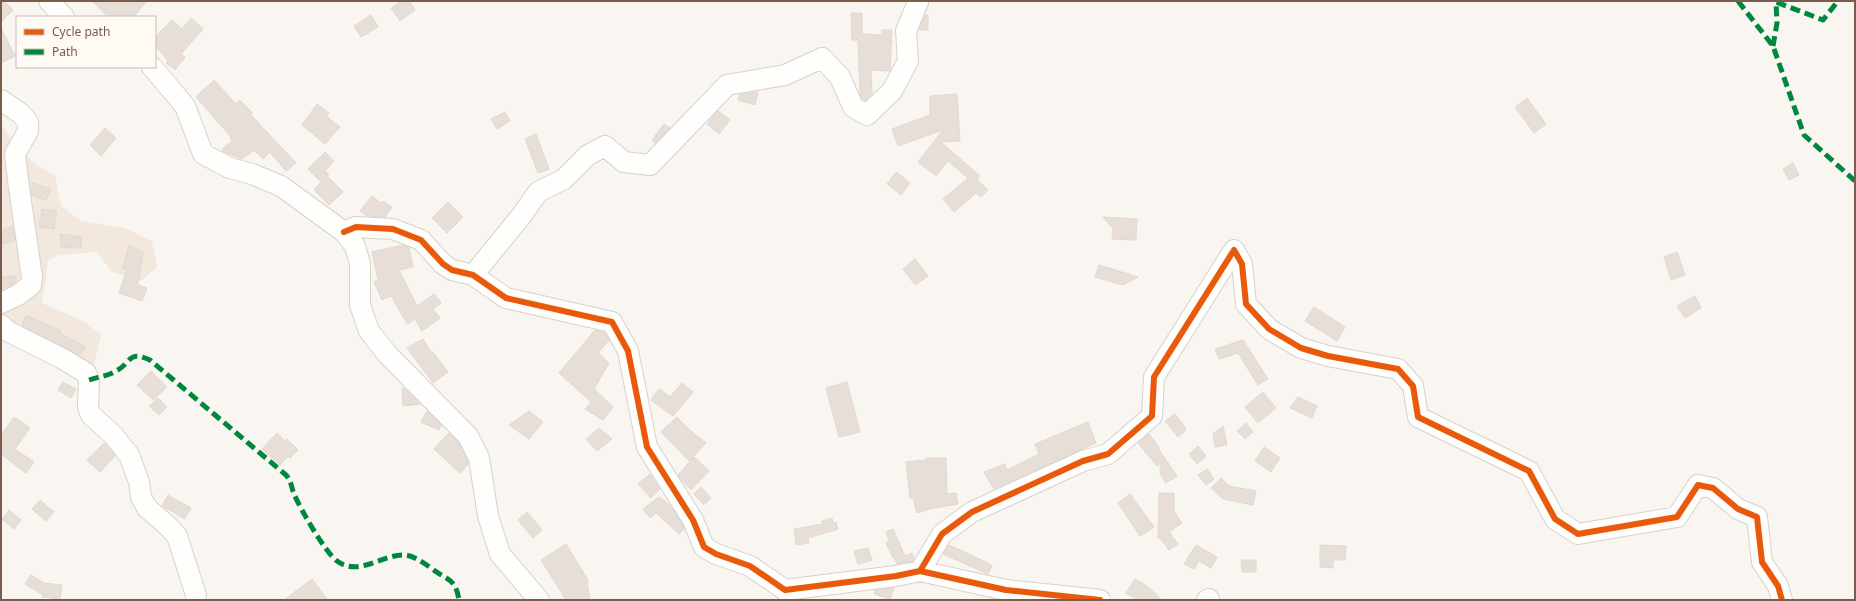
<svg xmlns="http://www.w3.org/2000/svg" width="1856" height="601" font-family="'Noto Sans',sans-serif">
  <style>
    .residential { fill: #f2e8de }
    .building { fill: #e6ded7; stroke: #e2d8d2 }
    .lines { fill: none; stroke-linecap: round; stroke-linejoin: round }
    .minor-casing { stroke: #d7d1cb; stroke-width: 22 }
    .minor { stroke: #fefefd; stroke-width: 20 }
    .quiet { stroke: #00873e; stroke-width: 5; stroke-dasharray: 10 5; stroke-linecap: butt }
    .cycleway-casing { stroke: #fffaf3; stroke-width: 8 }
    .cycleway { stroke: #e8590c; stroke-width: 6 }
  </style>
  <rect width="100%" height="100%" fill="#f9f5f0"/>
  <path class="residential" d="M1,122L5,131L34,163L55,176L61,206L81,221L124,228L152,241L157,267L141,281L112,272L97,252L58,255L48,261L42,303L83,321L101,335L94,364L1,335Z"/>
  <path class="building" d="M1,1H4L13,10L1,22Z
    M92,1H147L133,17H108Z
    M401,1H409L415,10L400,21L391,8Z
    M851,13H862V34L882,35V30H892L890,71L871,70L872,94L865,101L862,99L860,94L858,40H852Z
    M371,15L378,27L361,37L354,26Z
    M925,15H928V30H919Z
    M191,18L203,29L181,54L185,57L175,70L166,63L168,61L155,45V37L172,20L182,29Z
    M1,28L15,56L1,63Z
    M214,80L236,104L240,100L253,113L251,115L296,163L286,171L270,152L263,159L254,150L242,159L224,152L222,149L232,141L230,139L231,137L196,97Z
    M756,92H758L755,105L738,100L740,94Z
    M957,94L960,141L941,142L980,176L977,180L988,190L981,197L976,193L954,212L943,199L968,178L948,161L936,176L918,162L943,130L898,146L892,129L930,115V96Z
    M1527,98L1546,124L1534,133L1515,107Z
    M317,104L329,113L326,116L340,127L325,144L302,125Z
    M718,111L730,120L719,134L707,124Z
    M505,112L510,121L497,129L491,119Z
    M664,124L670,128L655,143L652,140Z
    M105,128L116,138L101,156L90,145Z
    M536,134L549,169L538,173L525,139Z
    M325,152L334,161L325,171L329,174L327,176L343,192L329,205L314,190L321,182L308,169Z
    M1793,163L1799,175L1789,180L1783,169Z
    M896,172L910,183L901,195L887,184Z
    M33,183L51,189L46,200L32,195L31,189Z
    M372,196L381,203L383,201L392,207L385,217L367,216L360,211Z
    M448,202L463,217L447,233L432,218Z
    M42,209L57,211L54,229L39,227Z
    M1103,217L1137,219L1136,240L1112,239L1113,229Z
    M13,226L15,240L1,245V231Z
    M60,234L82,237L81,248L61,247Z
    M129,245L143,252L138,285L147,288L142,301L119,293L127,270L122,269Z
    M403,245L409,248L413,267L399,270L417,306L434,294L441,303L433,309L440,318L422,331L415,319L407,324L391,296L382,300L374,282L378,280L372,252Z
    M1677,252L1685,275L1671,280L1664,257Z
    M915,259L928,276L915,285L903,269Z
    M1099,265L1138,277L1123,285L1095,277Z
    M16,276V282L2,289L1,277Z
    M1695,296L1701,308L1685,318L1677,306Z
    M1314,307L1345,327L1337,341L1305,321Z
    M26,315L61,331L60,333L86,347L79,355L22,326Z
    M595,330L604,332L609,340L598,353L609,363L594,389L613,407L603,420L585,409L591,402L559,373Z
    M423,339L431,352H433L448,372L433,383L407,348Z
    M1243,340L1268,379L1258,385L1238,353L1219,359L1215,349Z
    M151,371L167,387L153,400L137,385Z
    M63,382L76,389L71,398L58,390Z
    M847,382L860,432L839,437L826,388Z
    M682,383L693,392L673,416L651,400L659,389L670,397Z
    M402,388H404L420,404L403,406Z
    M1263,392L1276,408L1258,423L1245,407Z
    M1298,397L1317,406L1312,418L1290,408Z
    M158,398L167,407L159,415L149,406Z
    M427,411L441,425L439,430L421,422Z
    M529,411L543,422L529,439L509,425Z
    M1175,414L1185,427V431L1178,437L1165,421Z
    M14,417L30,428L15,449L34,462L26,473L1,454V435Z
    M677,417L692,432L706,443L689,461L661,432Z
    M1088,422L1096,443L994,489L984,472L1005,464L1007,470L1039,454L1035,444Z
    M1246,423L1253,432L1245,439L1237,431Z
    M1223,426L1227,445L1215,447L1213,434Z
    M599,428L612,439L597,451L586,439Z
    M277,433L285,441L287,439L298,450L290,458L288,456L280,465L262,449Z
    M449,433L459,443L468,462V464L460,473L434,449Z
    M1149,434L1159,447L1158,448L1177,476L1166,483L1160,474V463L1157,466L1138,443Z
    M104,443L115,456L100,472L87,460Z
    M1198,446L1206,456L1197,464L1189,454Z
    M1264,447L1280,458L1271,472L1255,461Z
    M694,457L709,471L691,490L684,483L678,475Z
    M926,458H946L947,494L956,493L958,504L928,509V510L917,513L913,498H910L906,462L926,460Z
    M1207,469L1214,479L1206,485L1198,475Z
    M650,474L660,489L651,498L638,484Z
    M1221,478L1229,486L1256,491L1253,505L1223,499L1211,488Z
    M701,487L711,498L704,505L694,494Z
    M1159,493H1174V512L1182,523L1169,532L1178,544L1169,550L1160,538L1158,539Z
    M1130,494L1154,527L1140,536L1118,503Z
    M168,495L191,508L185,519L162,506Z
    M659,497L670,505L683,525L684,529L679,534L656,513L650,518L643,509Z
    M40,500L54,512L46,521L32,509Z
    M9,510L21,520L14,529L2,519Z
    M527,512L542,530L533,538L518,520Z
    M832,518L833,523L836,522L838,529L808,538L809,543L796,545L794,529L823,524L822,521Z
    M893,529L905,556L912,553L914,559L913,561L897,564L894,557L893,558L886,543L889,541L886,532Z
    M566,544L588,580L587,581L590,600H566L541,560Z
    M949,545L988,563L992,566L988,574L943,554Z
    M1196,545L1217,557L1211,568L1199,561L1194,569L1184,564Z
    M1320,545L1346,546L1345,560H1333V568L1320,567Z
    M868,548L872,560L858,564L854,551Z
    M1241,560H1256V572H1242Z
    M31,575L44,583L62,585L60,599L42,597L43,595L25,584Z
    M312,579L328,600H284Z
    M1135,579L1147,586L1162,600H1138L1126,593Z
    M894,588L890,599L874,594L875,590Z"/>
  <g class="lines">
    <g class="minor-casing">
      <path id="minor" d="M49,1L64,17
        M152,67L185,106L203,154L230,168L252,174L281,186L344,232L355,246L360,264V305L369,331L388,355L468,436L479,458L488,516L500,554L539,600
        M1,100L20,113L28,122V131L15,154L19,188L32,277L31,285L18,295L1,303
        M344,232L356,227L393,229L421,240L443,264L452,270L473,275L506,298L612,322L628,351L647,447L693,520L704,547L716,554L750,566L785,590L896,576L920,571L1006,590L1100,600
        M473,275L522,215L538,192L564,179L588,155L605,146L624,162L650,165L727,85L785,75L822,58L840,77L853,107L867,115L892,91L908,61L906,31L918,2
        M1,325L9,332L63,359L86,373L89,380L88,407L91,415L114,436L129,455L139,482L141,497L147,508L169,527L177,536L196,595
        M920,571L942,534L972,512L1083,461L1108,454L1152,416L1154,377L1234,250L1242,264L1246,304L1269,329L1301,348L1328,356L1398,369L1413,386L1418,417L1529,471L1555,519L1578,534L1677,517L1698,485L1713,488L1738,509L1757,517L1762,562L1778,586L1782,600
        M1207,600L1209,599"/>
    </g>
    <use href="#minor" class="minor"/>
    <path class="quiet" d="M1738,1L1773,46L1804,135L1855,181
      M1773,46L1777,23L1776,2L1823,20L1838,1
      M89,380C98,377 108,376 116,371C132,363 127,350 150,360L286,475C292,482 291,487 294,494C301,510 325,552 337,561C359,577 382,554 405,555C416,556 429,567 438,573C452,581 456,583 459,600"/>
    <g class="cycleway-casing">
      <path id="cycleway" d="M344,232L356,227L393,229L421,240L443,264L452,270L473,275L506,298L612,322L628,351L647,447L693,520L704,547L716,554L750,566L785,590L896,576L920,571L1006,590L1100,600
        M920,571L942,534L972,512L1083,461L1108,454L1152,416L1154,377L1234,250L1242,264L1246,304L1269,329L1301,348L1328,356L1398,369L1413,386L1418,417L1529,471L1555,519L1578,534L1677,517L1698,485L1713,488L1738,509L1757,517L1762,562L1778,586L1782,600"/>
    </g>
    <use href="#cycleway" class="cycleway"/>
  </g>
  <rect width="1856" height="601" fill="none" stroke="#7a5c4d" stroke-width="4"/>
  <rect x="16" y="16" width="140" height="52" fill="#fffaf3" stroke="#cabbb1"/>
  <rect x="24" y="29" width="20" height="6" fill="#e8590c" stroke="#cabbb1"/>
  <text x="52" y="36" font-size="12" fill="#7a5c4d">Cycle path</text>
  <rect x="24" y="49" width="20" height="6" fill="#00873e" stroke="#cabbb1"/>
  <text x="52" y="56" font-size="12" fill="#7a5c4d">Path</text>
</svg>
